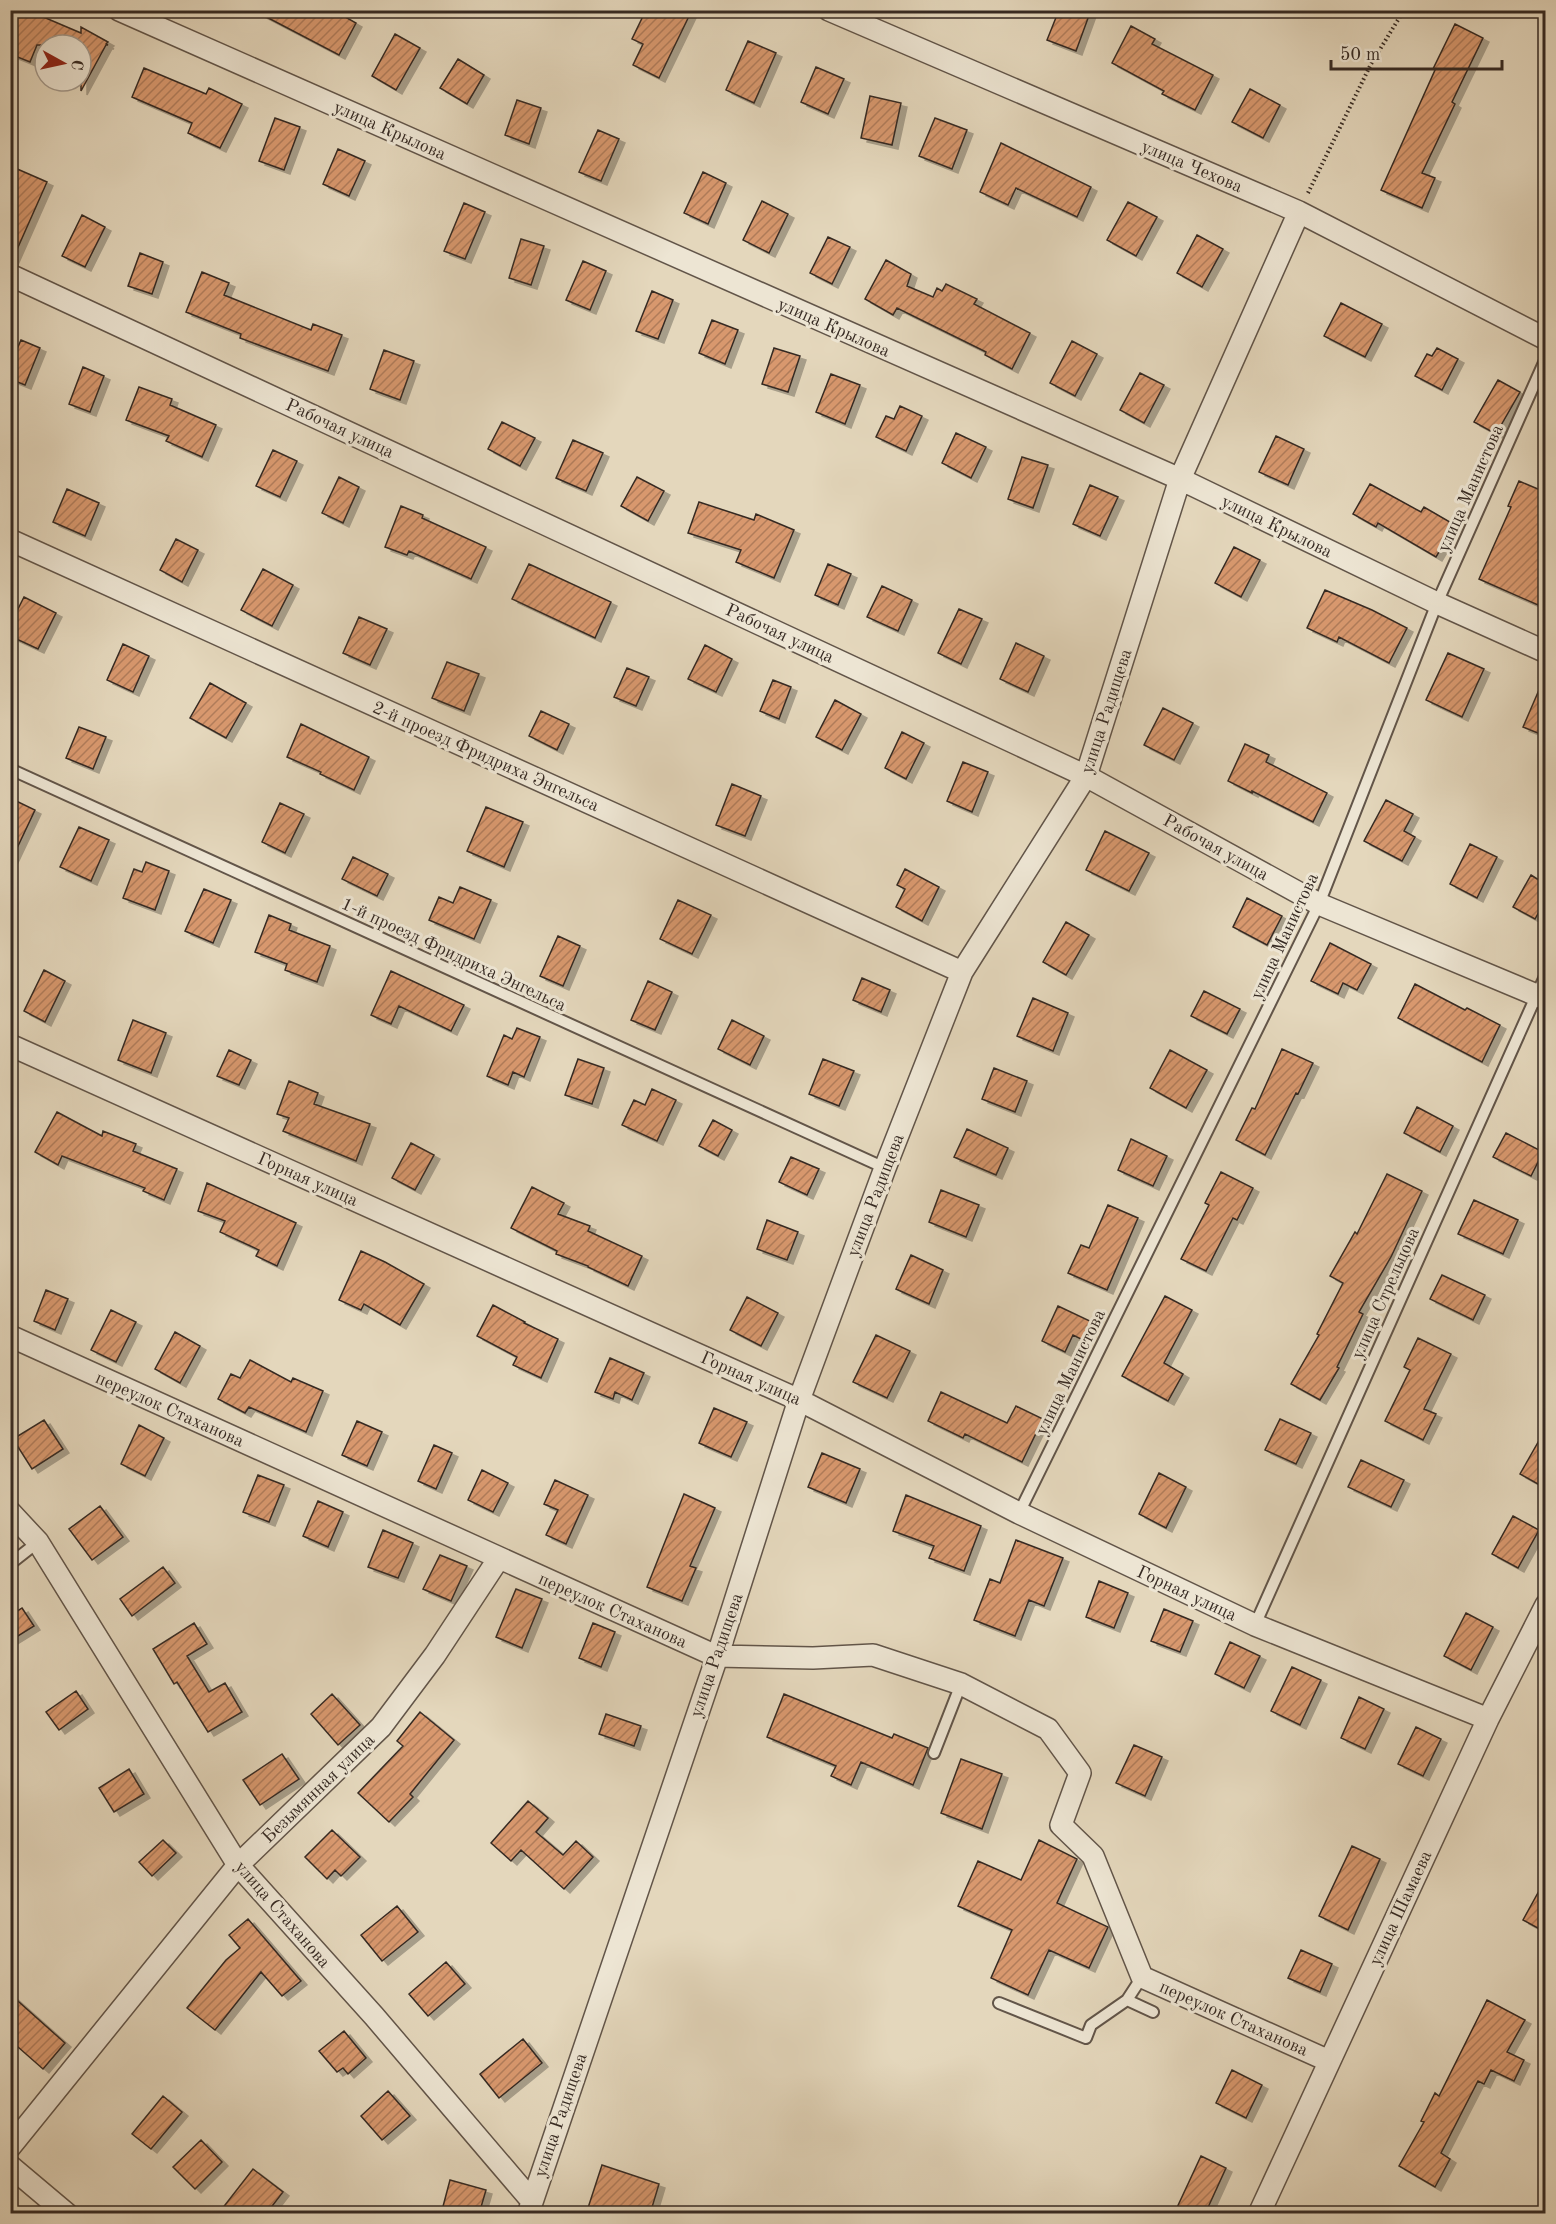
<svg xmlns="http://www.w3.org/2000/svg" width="1556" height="2224" font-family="'Old Standard TT',serif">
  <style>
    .building { fill: url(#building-hatch); stroke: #362a23; stroke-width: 1.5; filter: url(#shadow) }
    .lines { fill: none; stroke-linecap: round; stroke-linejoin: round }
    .lane-casing { stroke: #625549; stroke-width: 14 }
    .street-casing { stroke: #625549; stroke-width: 24 }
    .path { stroke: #362a23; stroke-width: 4; stroke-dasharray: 1.5 3; stroke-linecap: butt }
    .lane { stroke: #ede5d3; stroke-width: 10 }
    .street { stroke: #ede5d3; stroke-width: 21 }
    .labels { text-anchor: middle; stroke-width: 6; stroke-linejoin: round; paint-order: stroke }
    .street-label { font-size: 18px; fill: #362a23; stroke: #ede5d3 }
  </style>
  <defs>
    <pattern id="building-hatch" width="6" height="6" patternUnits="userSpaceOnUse" patternTransform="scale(1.5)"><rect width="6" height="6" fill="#d8986e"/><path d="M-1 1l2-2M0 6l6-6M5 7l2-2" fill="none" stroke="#b07c5a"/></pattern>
    <filter id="shadow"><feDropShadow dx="6" dy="4" stdDeviation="0" flood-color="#0004"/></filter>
  </defs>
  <rect width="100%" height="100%" fill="#e4d7bc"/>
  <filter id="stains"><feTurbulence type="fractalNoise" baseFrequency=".00333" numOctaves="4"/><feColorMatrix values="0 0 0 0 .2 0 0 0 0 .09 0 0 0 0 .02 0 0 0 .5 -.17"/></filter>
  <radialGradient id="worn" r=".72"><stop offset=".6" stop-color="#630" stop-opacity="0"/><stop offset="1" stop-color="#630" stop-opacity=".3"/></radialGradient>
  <path class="building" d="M14,10H27L81,33V27L108,42L106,44L108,45H106L81,91V45H37L30,62L10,54V18Z
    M253,10H333L356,23L339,55Z
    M646,10H692L659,78L633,65L643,44L632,39Z
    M1059,10H1091L1076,51L1047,40Z
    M1455,24L1483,38L1452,102L1455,104L1422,173L1435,178L1422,208L1381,190L1435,70L1433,69Z
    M1131,26L1155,39L1152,44L1213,75L1195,110L1162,94L1164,91L1112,63Z
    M395,34L420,48L396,90L372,76Z
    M748,41L776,53L754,103L726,90Z
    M458,59L484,75L467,104L440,88Z
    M816,67L844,79L828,114L801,102Z
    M144,68L206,94L209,88L242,104L220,148L188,133L192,123L132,97Z
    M1250,89L1280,105L1263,138L1232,122Z
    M870,96L901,103L892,145L861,138Z
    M517,100L541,108L529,144L505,135Z
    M275,118L300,127L284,170L259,161Z
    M935,118L967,130L952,169L919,156Z
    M598,130L619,139L601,181L579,172Z
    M1001,143L1091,187L1077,217L1016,188L1008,205L980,192Z
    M338,149L365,161L349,196L323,184Z
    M15,168L47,182L11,263L10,178Z
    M703,172L726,183L708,224L684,213Z
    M762,201L788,214L769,253L743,240Z
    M1128,202L1157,217L1136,256L1107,240Z
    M464,203L485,212L465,259L444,251Z
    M82,215L105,227L85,267L62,256Z
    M1197,235L1223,249L1202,287L1177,273Z
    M828,237L850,247L832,284L810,273Z
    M521,239L544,246L531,285L509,278Z
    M140,253L163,262L152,294L128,286Z
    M886,260L911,274L907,286L933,297L937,288L942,291L946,284L977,299L974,304L1030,333L1012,369L985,355L986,352L897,308L893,315L865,299Z
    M583,261L606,271L590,310L566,300Z
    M202,272L229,283L224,295L311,330L313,324L342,335L328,371L240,338L241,334L186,312Z
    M652,291L673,300L658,339L636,331Z
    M1341,303L1382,324L1365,357L1324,336Z
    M712,320L738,330L725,364L699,353Z
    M21,340L40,348L25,385L10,379V365Z
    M1072,341L1097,354L1075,396L1050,383Z
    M774,348L800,356L788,392L762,384Z
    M1437,348L1458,359L1442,390L1415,376L1427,354L1432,356Z
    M384,350L414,361L400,400L370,389Z
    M83,367L104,376L90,412L69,404Z
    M1140,373L1164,385L1144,423L1120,410Z
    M831,374L860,385L845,424L816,412Z
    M1498,380L1520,392L1496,434L1474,422Z
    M139,387L172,399L170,405L216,425L202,457L166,441L169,436L126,420Z
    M900,406L922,416L906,451L876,437L886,416L894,419Z
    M502,422L535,438L520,466L488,449Z
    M956,433L986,447L971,478L942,463Z
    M1276,436L1304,449L1288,485L1259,472Z
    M573,440L603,453L586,491L556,478Z
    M273,450L297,461L280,497L256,486Z
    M1022,457L1048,465L1033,508L1008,499Z
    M339,477L359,487L343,523L322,513Z
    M637,477L664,491L648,521L621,506Z
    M1519,481L1545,492V586L1538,605L1479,579L1511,507L1508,506Z
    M1370,484L1421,512L1424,507L1455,525L1436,557L1378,523L1376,527L1353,514Z
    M1090,485L1118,497L1100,536L1073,524Z
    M67,489L99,503L85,536L53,522Z
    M699,502L754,520L756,514L794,530L774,578L736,562L741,550L688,533Z
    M401,506L423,515L422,518L486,547L471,579L409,551L407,555L385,547Z
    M176,539L198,550L182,582L160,570Z
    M1234,547L1260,560L1241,597L1215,583Z
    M529,564L611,602L595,638L512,599Z
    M828,564L851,574L838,605L815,595Z
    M263,569L293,585L272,626L241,610Z
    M882,586L912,600L898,631L867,617Z
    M1325,590L1372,610L1407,628L1389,663L1339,637L1337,642L1307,628Z
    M24,597L56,613L38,649L10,636V625Z
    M959,609L982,619L961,664L938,653Z
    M359,617L387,629L370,665L343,653Z
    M1016,643L1044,656L1028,692L1000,679Z
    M123,644L149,656L133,692L107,680Z
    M705,645L732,659L716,692L688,679Z
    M1448,653L1484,669L1462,717L1426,700Z
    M447,662L479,674L464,711L432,698Z
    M627,668L649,677L636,706L614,697Z
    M1545,676V736L1523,727Z
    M773,680L791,687L779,719L760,711Z
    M210,683L246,703L226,738L190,718Z
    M835,700L861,714L842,750L816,737Z
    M1163,708L1193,723L1174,760L1144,745Z
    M541,711L569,724L557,750L529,736Z
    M301,724L369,757L354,790L320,774L321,772L287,757Z
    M79,727L106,737L93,769L66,758Z
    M902,732L924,743L906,779L885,768Z
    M1245,744L1269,755L1266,762L1327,793L1313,822L1252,791V793L1228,781Z
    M963,762L988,772L972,812L947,801Z
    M732,784L761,796L745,836L716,825Z
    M10,798L35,810L10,863Z
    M1386,800L1413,814L1404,831L1415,837L1402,861L1364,841Z
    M280,803L304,814L285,853L262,842Z
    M486,807L523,822L504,867L467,851Z
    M79,827L109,840L91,881L60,867Z
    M1105,831L1149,853L1129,891L1086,870Z
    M1470,844L1497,857L1477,898L1450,884Z
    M353,857L388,874L377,896L342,879Z
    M146,862L169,871L155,910L123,898L134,869L142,872Z
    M905,869L939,887L922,921L896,907L905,889L897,885Z
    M1531,875L1545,884V901L1535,919L1513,907Z
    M460,887L491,900L474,939L429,920L439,897L453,903Z
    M204,889L231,900L213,943L185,931Z
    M1247,898L1282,916L1267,945L1233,927Z
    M678,900L711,915L692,954L660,939Z
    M269,915L291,924L289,930L330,946L317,982L285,970L287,964L255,952Z
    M1066,922L1089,935L1066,975L1043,962Z
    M558,936L580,946L563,986L540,976Z
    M1330,943L1371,964L1357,990L1343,983L1338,994L1311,981Z
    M44,970L65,981L45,1022L24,1011Z
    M391,971L464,1005L451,1031L399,1006L391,1024L371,1015Z
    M862,978L890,990L881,1012L853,1000Z
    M648,981L672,992L655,1030L631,1020Z
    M1415,984L1465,1010L1467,1008L1500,1025L1482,1062L1398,1018Z
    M1204,991L1240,1009L1227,1034L1191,1016Z
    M1033,998L1068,1013L1053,1051L1017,1036Z
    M133,1020L166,1033L151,1073L118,1060Z
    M732,1020L764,1036L750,1065L718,1049Z
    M517,1028L540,1037L524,1077L513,1072L508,1085L487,1076L504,1035L512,1039Z
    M1282,1049L1313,1063L1298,1094L1296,1093L1265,1155L1236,1140L1252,1108L1255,1109Z
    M229,1050L251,1060L239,1085L217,1076Z
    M1170,1050L1207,1070L1186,1108L1150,1088Z
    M578,1059L604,1068L592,1104L565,1095Z
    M823,1059L854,1071L839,1106L809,1094Z
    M994,1068L1027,1081L1015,1112L982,1099Z
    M289,1081L318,1093L314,1104L370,1124L356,1161L283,1131L289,1118L277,1114Z
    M652,1089L676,1100L657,1141L622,1125L634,1100L645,1105Z
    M1417,1107L1453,1126L1440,1152L1404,1133Z
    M57,1112L102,1136L103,1131L136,1144L133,1151L177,1169L164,1200L143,1191L145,1188L62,1156L58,1165L35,1152Z
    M713,1120L732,1130L718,1156L699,1146Z
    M967,1129L1008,1148L996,1175L954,1157Z
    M1506,1133L1543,1152L1531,1176L1493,1157Z
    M1131,1139L1167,1156L1153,1186L1118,1170Z
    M411,1143L434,1155L415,1190L392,1178Z
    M791,1157L819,1169L807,1195L779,1182Z
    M1221,1172L1253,1188L1237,1220L1233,1218L1206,1271L1181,1259L1209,1205L1205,1203Z
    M1387,1174L1422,1191L1391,1257L1359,1312L1363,1314L1337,1367L1339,1368L1320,1400L1291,1384L1319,1335L1317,1334L1343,1283L1330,1276L1355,1232L1357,1234Z
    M207,1183L296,1223L277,1266L256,1256L259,1250L220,1232L225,1221L198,1211Z
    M532,1187L564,1203L558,1214L590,1226L588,1231L642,1256L628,1286L588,1267V1266L556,1254L557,1251L511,1228Z
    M941,1190L979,1205L966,1237L929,1222Z
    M1474,1200L1518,1220L1503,1254L1458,1234Z
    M1108,1205L1138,1218L1107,1290L1068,1273L1081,1245L1089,1248Z
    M767,1220L798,1232L787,1260L757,1249Z
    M361,1251L385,1262L424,1284L400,1325L364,1304L361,1310L339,1300Z
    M911,1255L943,1270L929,1304L896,1289Z
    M1442,1275L1485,1295L1473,1320L1430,1299Z
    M46,1290L68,1299L55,1330L34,1321Z
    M1165,1296L1192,1310L1164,1363L1183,1374L1168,1401L1122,1376Z
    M747,1297L778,1313L761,1346L730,1330Z
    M493,1305L525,1322L524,1323L558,1339L541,1378L513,1365L517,1357L477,1336Z
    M1058,1306L1092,1322L1083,1340L1073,1335L1065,1352L1042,1341Z
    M111,1310L136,1322L116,1362L91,1350Z
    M175,1332L200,1346L180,1383L155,1369Z
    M876,1335L910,1351L887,1398L853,1382Z
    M1418,1338L1451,1354L1424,1409L1436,1414L1423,1440L1385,1421L1410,1370L1404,1367Z
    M610,1358L644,1373L632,1400L615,1392L613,1399L595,1392Z
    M250,1360L291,1382L293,1378L323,1391L306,1432L249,1407L245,1413L218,1399L231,1374L240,1378Z
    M941,1392L1007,1423L1016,1406L1043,1419L1022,1462L965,1434L963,1438L928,1421Z
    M714,1408L747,1422L731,1457L699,1443Z
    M1280,1419L1311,1433L1296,1464L1265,1450Z
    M44,1420L63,1449L32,1469L13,1439Z
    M357,1421L382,1432L367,1466L342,1455Z
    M139,1425L164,1438L145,1476L121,1464Z
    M1545,1430V1488L1520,1474Z
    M434,1445L452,1453L436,1489L418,1481Z
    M822,1453L860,1469L846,1503L808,1487Z
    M1361,1460L1404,1480L1391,1507L1348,1487Z
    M482,1470L508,1483L493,1512L468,1500Z
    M1159,1473L1186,1487L1166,1528L1139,1514Z
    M258,1475L284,1485L269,1522L243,1512Z
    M555,1480L588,1495L566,1544L546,1535L558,1510L544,1504Z
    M684,1494L715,1508L690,1566L696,1568L682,1601L647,1587Z
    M906,1495L981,1526L964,1571L929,1558L934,1546L893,1531Z
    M318,1501L343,1512L328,1547L303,1536Z
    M100,1506L123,1537L92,1560L69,1529Z
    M1513,1516L1539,1530L1518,1568L1492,1554Z
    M383,1530L413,1543L398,1578L368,1567Z
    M1016,1540L1063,1558L1044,1606L1029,1600L1015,1636L974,1620L990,1579L1000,1583Z
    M440,1555L467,1566L451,1601L423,1589Z
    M163,1567L175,1583L132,1616L120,1599Z
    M1099,1581L1128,1593L1114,1628L1086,1617Z
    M516,1589L542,1599L522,1648L496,1637Z
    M22,1608L34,1626L10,1641V1616Z
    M1164,1609L1193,1621L1180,1652L1151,1641Z
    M1466,1613L1493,1627L1471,1670L1444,1656Z
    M194,1623L207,1644L187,1656L209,1692L225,1683L242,1712L208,1732L177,1682L174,1684L153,1649Z
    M593,1623L615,1632L601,1667L579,1658Z
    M1230,1642L1260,1656L1244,1688L1215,1674Z
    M1292,1667L1321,1680L1300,1725L1271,1711Z
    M76,1691L88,1709L59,1730L46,1712Z
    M332,1694L360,1725L338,1745L311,1714Z
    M784,1694L892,1738L894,1734L928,1748L913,1785L861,1762L851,1785L831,1776L836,1766L767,1737Z
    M1359,1697L1384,1709L1365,1749L1341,1738Z
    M420,1712L454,1740L410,1794L413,1797L389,1822L358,1793L403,1746L397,1741Z
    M606,1714L641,1726L634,1746L599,1734Z
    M1416,1727L1441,1739L1423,1776L1398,1764Z
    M1134,1745L1162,1757L1145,1796L1116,1783Z
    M282,1754L299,1779L260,1805L243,1780Z
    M961,1759L1002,1774L982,1829L941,1813Z
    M129,1769L144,1794L114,1812L99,1788Z
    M528,1801L548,1818L536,1832L563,1855L576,1841L593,1857L564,1889L521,1850L511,1861L491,1843Z
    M332,1830L360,1857L341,1876L335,1870L327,1879L305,1857Z
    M163,1840L176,1853L152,1876L139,1862Z
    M1039,1840L1077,1859L1057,1903L1108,1927L1089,1968L1049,1950L1028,1995L991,1978L1012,1930L958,1906L978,1861L1021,1880Z
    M1352,1846L1380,1859L1348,1930L1319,1916Z
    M1545,1880V1932L1523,1920Z
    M397,1906L418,1932L382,1961L361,1935Z
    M248,1919L301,1981L282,1996L261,1972L215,2030L187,2008L226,1960L240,1948L229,1935Z
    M1301,1950L1332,1964L1320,1992L1288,1978Z
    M446,1962L465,1984L428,2016L409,1994Z
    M10,1994L65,2043L43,2069L10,2040Z
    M1487,2000L1525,2020L1507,2052L1524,2060L1514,2081L1491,2070L1484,2084L1478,2081L1441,2153L1450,2159L1435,2187L1399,2166L1424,2122L1421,2121L1435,2093L1439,2096Z
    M344,2031L366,2058L348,2074L343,2068L337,2072L319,2051Z
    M523,2039L542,2063L499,2098L480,2074Z
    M1232,2070L1262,2085L1246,2118L1216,2103Z
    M388,2091L410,2116L382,2140L361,2116Z
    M163,2096L182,2112L151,2149L132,2134Z
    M201,2140L222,2162L195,2189L173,2167Z
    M1201,2156L1226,2168L1205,2214H1174Z
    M602,2165L659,2184L650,2214H586Z
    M253,2169L283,2192L266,2214H218Z
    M450,2180L486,2190L479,2214H441Z"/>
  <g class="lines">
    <g class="lane-casing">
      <path id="lane" d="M10,769L885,1168
        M1019,1513L1319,904L1437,603L1546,358
        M10,1564L38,1542
        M1255,1625L1546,974
        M934,1753L961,1684
        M1127,2000L1153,2012
        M999,2003L1086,2038L1091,2025L1127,2000L1142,1977"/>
    </g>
    <g class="street-casing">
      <path id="street" d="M119,10L1180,479L1437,603L1546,652
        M829,10L1299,212L1546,339
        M10,275L1086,776L1319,904L1546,999
        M10,540L962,972
        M10,1045L799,1400L1019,1513L1255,1625L1488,1719
        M10,1336L716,1656L813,1658L873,1655L961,1684L1048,1729L1080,1773L1061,1825L1093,1856L1142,1977L1329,2061
        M10,1512L38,1542L238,1865L374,2016L531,2200
        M10,2147L238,1865L381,1727L435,1655L499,1558
        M10,2166L67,2214
        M528,2214L720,1648L799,1400L885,1168L962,972L1086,776L1180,479L1299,212
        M1259,2214L1488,1719L1546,1605"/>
    </g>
    <path class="path" d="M1308,193L1371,64L1404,10"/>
    <use href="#lane" class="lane"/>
    <use href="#street" class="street"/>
  </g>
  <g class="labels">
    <g class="street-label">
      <text transform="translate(390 130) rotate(24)" y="6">улица Крылова</text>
      <text transform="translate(1192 166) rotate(23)" y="6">улица Чехова</text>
      <text transform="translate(834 327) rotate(24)" y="6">улица Крылова</text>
      <text transform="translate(340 428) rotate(25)" y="6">Рабочая улица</text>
      <text transform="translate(1470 488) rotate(-66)" y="6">улица Манистова</text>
      <text transform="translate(1277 526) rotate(26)" y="6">улица Крылова</text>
      <text transform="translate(780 633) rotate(25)" y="6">Рабочая улица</text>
      <text transform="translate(1106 711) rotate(-72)" y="6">улица Радищева</text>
      <text transform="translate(486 756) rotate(24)" y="6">2-й проезд Фридриха Энгельса</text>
      <text transform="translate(1216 847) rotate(29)" y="6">Рабочая улица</text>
      <text transform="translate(1284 936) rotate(-65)" y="6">улица Манистова</text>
      <text transform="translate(454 954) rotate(25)" y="6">1-й проезд Фридриха Энгельса</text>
      <text transform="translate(308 1179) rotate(24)" y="6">Горная улица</text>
      <text transform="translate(875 1195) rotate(-69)" y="6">улица Радищева</text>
      <text transform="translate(1385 1293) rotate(-66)" y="6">улица Стрельцова</text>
      <text transform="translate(1070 1372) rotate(-64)" y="6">улица Манистова</text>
      <text transform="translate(751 1378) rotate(24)" y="6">Горная улица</text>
      <text transform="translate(170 1409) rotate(24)" y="6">переулок Стаханова</text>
      <text transform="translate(1187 1593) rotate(25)" y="6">Горная улица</text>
      <text transform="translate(613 1610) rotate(24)" y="6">переулок Стаханова</text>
      <text transform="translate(716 1655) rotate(-71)" y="6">улица Радищева</text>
      <text transform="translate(318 1788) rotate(-44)" y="6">Безымянная улица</text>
      <text transform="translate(1400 1908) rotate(-65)" y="6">улица Шамаева</text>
      <text transform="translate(283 1914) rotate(49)" y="6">улица Стаханова</text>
      <text transform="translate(1234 2018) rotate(24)" y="6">переулок Стаханова</text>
      <text transform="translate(560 2115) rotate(-71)" y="6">улица Радищева</text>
    </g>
  </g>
  <rect width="1556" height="2224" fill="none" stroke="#e4d7bc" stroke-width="36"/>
  <rect x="12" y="12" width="1532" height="2200" fill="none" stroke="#362a23" stroke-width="3"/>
  <rect x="18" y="18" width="1520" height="2188" fill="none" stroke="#362a23" stroke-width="1.5"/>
  <g transform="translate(63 63) rotate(98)"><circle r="28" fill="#ede5d3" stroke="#a49a8d" stroke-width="1.5"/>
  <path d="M0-4.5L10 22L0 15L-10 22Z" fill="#8f2418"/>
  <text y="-9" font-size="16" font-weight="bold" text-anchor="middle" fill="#362a23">С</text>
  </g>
  <path d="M1331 60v9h171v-9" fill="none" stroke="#362a23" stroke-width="3"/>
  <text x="1340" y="60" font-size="18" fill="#362a23" stroke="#ede5d3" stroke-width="4.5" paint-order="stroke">50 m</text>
  <rect width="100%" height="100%" filter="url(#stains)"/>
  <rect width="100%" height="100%" fill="url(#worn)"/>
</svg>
